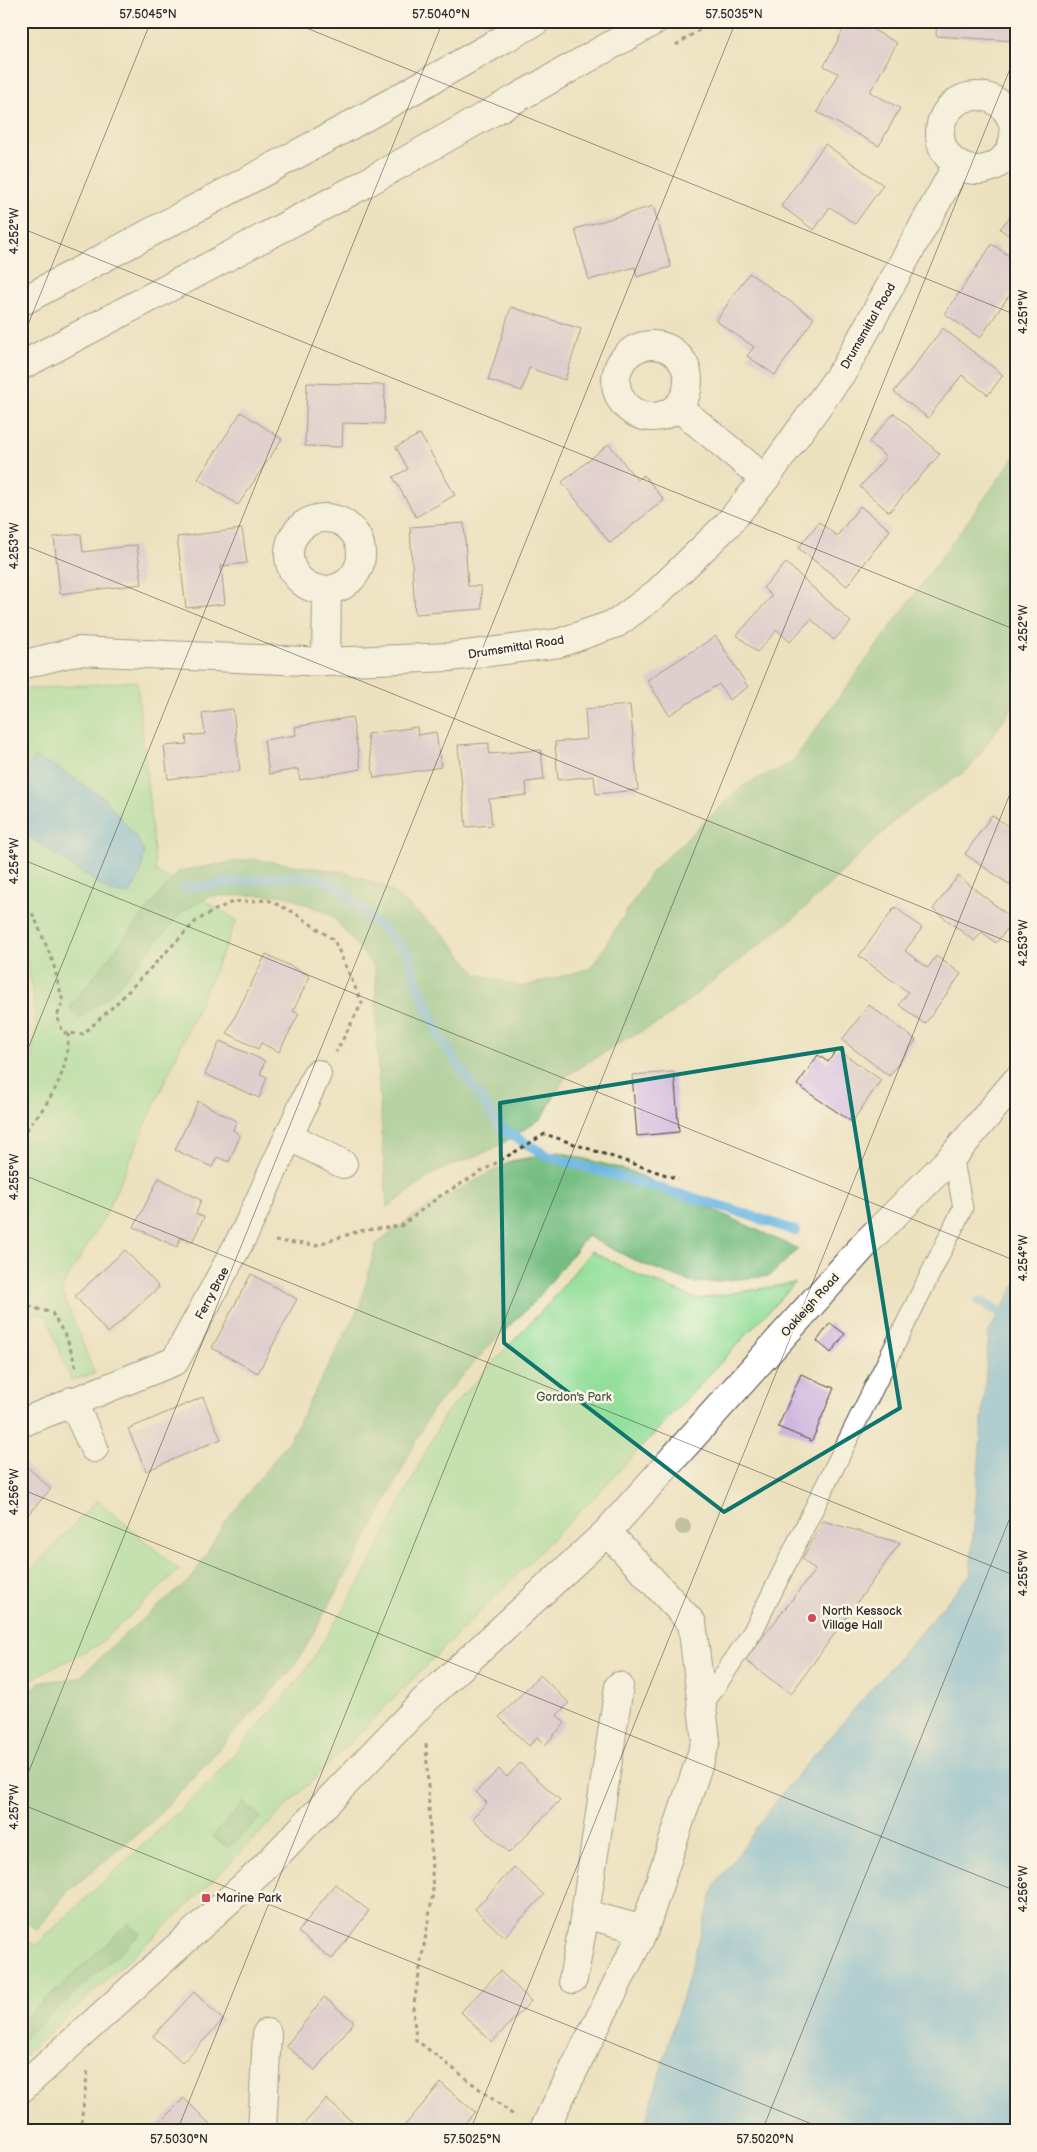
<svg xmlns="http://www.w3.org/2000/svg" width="1037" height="2152" font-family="'Balsamiq Sans',sans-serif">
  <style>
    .green { fill: #93df9b; stroke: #5f8563 }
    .forest { fill: #76be83; stroke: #507457 }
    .water { fill: #69b5e2; stroke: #4a7086 }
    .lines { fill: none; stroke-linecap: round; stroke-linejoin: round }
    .stream { stroke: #69b5e2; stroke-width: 10 }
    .building { fill: #cfb6e0 }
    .lane-casing { stroke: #484641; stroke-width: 21 }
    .street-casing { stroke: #484641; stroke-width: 30 }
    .secondary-casing { stroke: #484641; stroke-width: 30 }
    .highway-casing { stroke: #484641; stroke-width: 30 }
    .path { stroke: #484641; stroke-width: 3; stroke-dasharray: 4 4; stroke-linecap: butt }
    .lane { stroke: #fff; stroke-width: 19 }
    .street { stroke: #fff; stroke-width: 28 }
    .secondary { stroke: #fff; stroke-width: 28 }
    .highway { stroke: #fff; stroke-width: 28 }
    .tree { fill: #90967d }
    .marked { fill: none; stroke: #0f766e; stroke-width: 4; stroke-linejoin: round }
    .ticks { fill: none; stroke: #2b2b2b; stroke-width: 1; stroke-opacity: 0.45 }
    .poi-dot { fill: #d1495b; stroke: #fcf5e5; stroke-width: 2 }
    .labels { text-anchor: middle; stroke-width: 5; stroke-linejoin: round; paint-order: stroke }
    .street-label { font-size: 12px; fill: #2b2b2b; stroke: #fcf5e5 }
    .park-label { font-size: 12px; fill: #455847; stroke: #fcf5e5 }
    .poi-label { font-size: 12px; fill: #2b2b2b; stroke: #fcf5e5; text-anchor: start }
    .neatline { fill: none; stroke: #2b2b2b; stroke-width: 2 }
    .ticks-label { font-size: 12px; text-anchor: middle; fill: #2b2b2b }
  </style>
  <rect width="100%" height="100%" fill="#fcf5e5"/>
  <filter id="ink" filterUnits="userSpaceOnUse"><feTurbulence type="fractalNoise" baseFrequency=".02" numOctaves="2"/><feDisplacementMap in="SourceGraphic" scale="10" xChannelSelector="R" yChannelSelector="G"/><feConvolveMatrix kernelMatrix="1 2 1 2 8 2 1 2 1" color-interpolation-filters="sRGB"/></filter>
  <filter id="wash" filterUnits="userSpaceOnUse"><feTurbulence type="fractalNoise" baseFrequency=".0096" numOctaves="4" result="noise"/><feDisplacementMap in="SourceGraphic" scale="20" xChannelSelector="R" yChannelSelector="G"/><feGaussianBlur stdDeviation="1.12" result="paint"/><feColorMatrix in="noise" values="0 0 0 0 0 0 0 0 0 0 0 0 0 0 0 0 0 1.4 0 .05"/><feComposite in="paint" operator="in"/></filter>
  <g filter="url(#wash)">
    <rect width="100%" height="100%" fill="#ece1bf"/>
    <path class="green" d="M137,681L156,871L237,920L105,1216L61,1289L95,1374L71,1380L46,1315L21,1314V1092L27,1084L37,1025L25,942L21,937V692L28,689Z
      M591,1251L640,1276L697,1299L795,1283L601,1490L184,1909L21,2058V1939L36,1945L210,1782L304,1673L364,1575L445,1414L551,1301Z
      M97,1500L179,1570L98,1645L21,1684V1581Z"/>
    <path class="forest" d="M1016,455V702L971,767L901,815L799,914L662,1021L626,1039L566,1076L542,1118L493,1149L436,1172L387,1208L378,1076L375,968L332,915L284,895L210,896L181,913L111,994L79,1019L70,1007L178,871L252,859L344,872L387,888L445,935L477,974L522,987L591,968L652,871L744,785L792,762Z
      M559,1152L630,1171L798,1249L770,1276L695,1283L640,1263L587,1236L536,1300L492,1343L431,1411L374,1525L295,1666L154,1820L65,1894L37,1930L21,1920L23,1698L39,1682L79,1678L127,1632L192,1578L224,1524L288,1442L360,1305L376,1244L417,1213L511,1161Z
      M244,1802L261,1817L228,1848L213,1836Z
      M129,1923L140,1934L21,2041V2022Z"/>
    <path class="water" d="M34,758L53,765L104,798L138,840L144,852L141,873L130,894L111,892L21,831V778Z
      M1016,1284V2131H643L714,1887L785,1789L970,1575L989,1332Z"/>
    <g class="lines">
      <path class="stream" d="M183,888L292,876L313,877L337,886L409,954L418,986L441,1039L501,1128L547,1156L731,1209L796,1231
        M979,1301L1016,1320"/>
    </g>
    <g id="blocks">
      <path class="building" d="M848,21H857L897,43L870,92L900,108L879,146L817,112L838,73L824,66Z
        M937,21H1016V41L936,36Z
        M825,144L883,185L855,224L830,207L814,230L781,206Z
        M653,206L671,267L637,277L635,267L589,280L575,229Z
        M1016,209V241L1000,229Z
        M992,244L1016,261V298L1010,294L980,338L945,314Z
        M749,273L814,318L775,375L747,356L754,347L716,321Z
        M511,307L581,329L565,380L529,368L522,391L488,380Z
        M943,328L1003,375L988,395L962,375L928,418L894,392Z
        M307,383L385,385L384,424L343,423L342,447L305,446Z
        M241,412L282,439L238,505L198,479Z
        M894,413L940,454L889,512L860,487L886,457L869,442Z
        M420,434L455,495L416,517L393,477L408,469L396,447Z
        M609,444L637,480L644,475L664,500L610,543L562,482Z
        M860,506L890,530L847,586L798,548L819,522L837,536Z
        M464,523L468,586H481L482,609L415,614L410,527Z
        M242,529L247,563L221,566L225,604L186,608L177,537Z
        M81,534L83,552L137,545L142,584L60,594L54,537Z
        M786,563L851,622L834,640L811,619L790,642L777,630L757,652L737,635L772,596L763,588Z
        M716,636L748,687L729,700L719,684L669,715L647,680Z
        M630,705L638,790L596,794L594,776L558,780L555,742L587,739L585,709Z
        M233,709L240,771L168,779L164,746L187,744L186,736L205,734L202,713Z
        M352,717L361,769L300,780L298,769L269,774L264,740L296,735L295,727Z
        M417,727L418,735L436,732L441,767L374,778L367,734Z
        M489,743V754L541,750L544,780L526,782L527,795L489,799L492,825L466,827L458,745Z
        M992,815L1015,831L1016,829V889L965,854Z
        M958,876L1014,920L996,943L982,932L974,941L933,909Z
        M895,907L922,928L905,951L928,968L936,956L961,974L925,1024L899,1005L908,992L859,956Z
        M266,954L310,976L293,1011L299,1014L279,1052L261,1043L258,1049L227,1033Z
        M869,1005L916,1040L889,1076L842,1040Z
        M220,1041L265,1061L260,1074L267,1077L259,1098L205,1074Z
        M837,1049L881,1080L852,1122L797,1085L818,1055L828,1062Z
        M674,1072L679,1132L637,1136L632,1075Z
        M198,1101L236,1121L233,1130L240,1136L229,1162L217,1157L212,1167L175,1150Z
        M159,1178L201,1200L196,1214L204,1217L192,1242L180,1238L177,1247L134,1227Z
        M125,1250L159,1287L108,1333L75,1296Z
        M251,1274L297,1299L258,1373L212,1348Z
        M830,1323L845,1334L831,1353L817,1341Z
        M801,1374L834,1388L812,1441L778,1427Z
        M203,1397L221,1439L146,1471L128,1429Z
        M23,1463L51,1489L21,1522V1464Z
        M823,1521L900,1543L791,1694L745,1660L815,1570L802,1559Z
        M540,1675L569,1703L557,1715L565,1723L545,1745L537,1737L529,1746L499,1717Z
        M520,1763L560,1800L509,1853L472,1818L487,1803L476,1792L499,1769L507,1777Z
        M514,1867L544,1895L504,1937L475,1909Z
        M335,1884L369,1911L332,1959L298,1932Z
        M500,1971L531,2001L492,2042L461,2012Z
        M194,1992L223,2020L182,2063L153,2036Z
        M324,1997L354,2022L315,2070L286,2046Z
        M441,2083L475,2112L458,2131H400Z
        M184,2098L212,2126L206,2131H151Z
        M326,2099L357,2126L353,2131H298Z"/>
    </g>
  </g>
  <g filter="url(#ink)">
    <use href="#blocks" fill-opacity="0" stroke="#484641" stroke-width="1"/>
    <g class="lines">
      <g class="lane-casing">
        <path id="lane" d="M702,1707L753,1631L963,1208L953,1156"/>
      </g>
      <g class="street-casing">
        <path id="street" d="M940 133a37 37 0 1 1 74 0a37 37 0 1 1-74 0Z
          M616 381a36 36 0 1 1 72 0a36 36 0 1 1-72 0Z
          M678,407L765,479
          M289 554a36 36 0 1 1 72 0a36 36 0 1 1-72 0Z
          M326,662L327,590
          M21,665L78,651L326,662L450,657L559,643L617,623L657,593L728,524L765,479L845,368L957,165
          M289,1136L343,1164
          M72,1401L94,1448
          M21,1423L175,1361L246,1230L317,1074
          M585,1914L619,1686
          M573,1979L585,1914L644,1930
          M262,2131L267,2033"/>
      </g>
      <g class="secondary-casing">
        <path id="secondary" d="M21,2089L263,1869L424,1701L607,1532L867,1242L953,1156L1016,1081
          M543,2131L644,1930L706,1741L692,1623L607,1532"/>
      </g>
      <g class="highway-casing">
        <path id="highway" d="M21,302L344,129L536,21
          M21,366L359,187L654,21"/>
      </g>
      <path class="path" d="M676,45L713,21
        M21,902L34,916L53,962L63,1002L57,1016L63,1033L83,1034L116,1004L196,921L217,909L233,902L268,900L293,912L334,940L362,1003L336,1052
        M21,1136C48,1104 69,1077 68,1033
        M275,1241L316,1245L359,1231L401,1226L440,1196L545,1134L678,1179
        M21,1304L52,1313L67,1339L77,1369
        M426,1744L433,1893L413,2009L416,2040L516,2117
        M80,2131L88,2069"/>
      <use href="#lane" class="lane"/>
      <use href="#street" class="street"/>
      <use href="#secondary" class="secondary"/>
      <use href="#highway" class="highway"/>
    </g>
    <circle class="tree" cx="683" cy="1527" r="8"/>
  </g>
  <path d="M0 0H1037V2152H0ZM842,1048L900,1408L724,1512L504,1343L500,1103Z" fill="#ece1bf" fill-opacity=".55" fill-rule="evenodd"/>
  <path class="marked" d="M842,1048L900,1408L724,1512L504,1343L500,1103Z"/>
  <path class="ticks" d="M289,21L1016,315M21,228L1016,630M21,342L151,21M21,544L1016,945M21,859L1016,1261M21,1066L443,21M21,1174L1016,1576M21,1489L1016,1891M21,1791L736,21M21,1804L829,2131M21,2120L49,2131M177,2131L1016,54M470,2131L1016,779M762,2131L1016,1503"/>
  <g class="poi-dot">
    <circle cx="812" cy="1618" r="5"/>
    <rect x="201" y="1893" width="10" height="10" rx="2.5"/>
  </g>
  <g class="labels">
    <g class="street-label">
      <text transform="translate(868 326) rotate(-60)" y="4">Drumsmittal Road</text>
      <text transform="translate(516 647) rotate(-9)" y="4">Drumsmittal Road</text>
      <text transform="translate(212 1293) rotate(-62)" y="4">Ferry Brae</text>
      <text transform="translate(810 1305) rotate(-48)" y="4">Oakleigh Road</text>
    </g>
    <g class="park-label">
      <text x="574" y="1401">Gordon's Park</text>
    </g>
    <g class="poi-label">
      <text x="822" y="1615">North Kessock<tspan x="822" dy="14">Village Hall</tspan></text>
      <text x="216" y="1902">Marine Park</text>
    </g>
  </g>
  <rect width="1037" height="2152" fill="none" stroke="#fcf5e5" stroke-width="55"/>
  <rect x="28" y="28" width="982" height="2096" class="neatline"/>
  <g class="ticks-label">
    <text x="148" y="18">57.5045°N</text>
    <text x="441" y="18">57.5040°N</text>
    <text x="734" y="18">57.5035°N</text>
    <text transform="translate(14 231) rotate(-90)" y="4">4.252°W</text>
    <text transform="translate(1023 312) rotate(-90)" y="4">4.251°W</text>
    <text transform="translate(14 546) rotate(-90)" y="4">4.253°W</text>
    <text transform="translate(1023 628) rotate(-90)" y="4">4.252°W</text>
    <text transform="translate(14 861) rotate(-90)" y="4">4.254°W</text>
    <text transform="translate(1023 943) rotate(-90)" y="4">4.253°W</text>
    <text transform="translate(14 1177) rotate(-90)" y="4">4.255°W</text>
    <text transform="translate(1023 1258) rotate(-90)" y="4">4.254°W</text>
    <text transform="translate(14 1492) rotate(-90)" y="4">4.256°W</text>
    <text transform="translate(1023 1573) rotate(-90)" y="4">4.255°W</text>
    <text transform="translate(14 1807) rotate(-90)" y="4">4.257°W</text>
    <text transform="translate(1023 1889) rotate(-90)" y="4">4.256°W</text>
    <text x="179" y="2143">57.5030°N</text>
    <text x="472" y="2143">57.5025°N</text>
    <text x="765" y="2143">57.5020°N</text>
  </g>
</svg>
